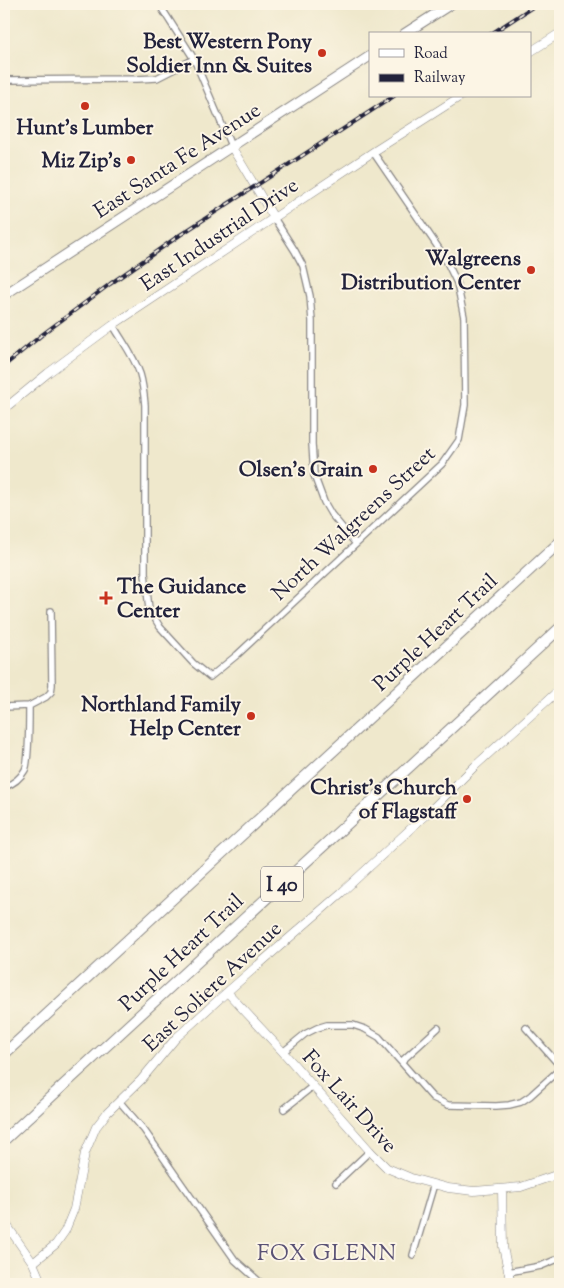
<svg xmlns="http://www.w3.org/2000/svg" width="564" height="1288" font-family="'Sorts Mill Goudy',serif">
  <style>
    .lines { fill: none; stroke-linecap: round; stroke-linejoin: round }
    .street-casing { stroke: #888584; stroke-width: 8 }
    .secondary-casing { stroke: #888584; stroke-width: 9 }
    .primary-casing { stroke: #888584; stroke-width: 11 }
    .highway-casing { stroke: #888584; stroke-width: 12 }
    .street { stroke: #fff; stroke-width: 5.5 }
    .secondary { stroke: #fff; stroke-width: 8 }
    .primary { stroke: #fff; stroke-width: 9 }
    .highway { stroke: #fff; stroke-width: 10 }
    .rail-casing { stroke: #22223b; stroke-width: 4 }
    .rail { stroke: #fcf5e5; stroke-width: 2; stroke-dasharray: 5.5; stroke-linecap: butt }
    .poi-dot { fill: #c8321e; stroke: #fcf5e5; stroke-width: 2 }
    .labels { text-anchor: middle; stroke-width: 4; stroke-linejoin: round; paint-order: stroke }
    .shield { fill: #fcf5e5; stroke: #63616e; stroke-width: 1 }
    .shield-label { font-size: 20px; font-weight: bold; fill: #22223b }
    .poi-label { font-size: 21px; font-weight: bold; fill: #22223b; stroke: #fcf5e5; text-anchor: end }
    .street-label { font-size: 21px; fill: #22223b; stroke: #fcf5e5 }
    .neighbourhood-label { font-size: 22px; letter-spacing: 1px; fill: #5a5275; stroke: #fcf5e5 }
  </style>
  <rect width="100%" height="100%" fill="#fcf5e5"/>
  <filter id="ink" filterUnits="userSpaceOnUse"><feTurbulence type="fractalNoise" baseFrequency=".02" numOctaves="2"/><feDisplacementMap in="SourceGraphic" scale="10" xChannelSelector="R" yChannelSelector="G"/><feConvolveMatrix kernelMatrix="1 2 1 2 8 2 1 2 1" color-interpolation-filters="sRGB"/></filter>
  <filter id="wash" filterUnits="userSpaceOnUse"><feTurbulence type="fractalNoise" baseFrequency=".0096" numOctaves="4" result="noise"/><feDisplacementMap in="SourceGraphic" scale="20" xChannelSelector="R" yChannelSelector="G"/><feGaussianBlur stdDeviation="1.12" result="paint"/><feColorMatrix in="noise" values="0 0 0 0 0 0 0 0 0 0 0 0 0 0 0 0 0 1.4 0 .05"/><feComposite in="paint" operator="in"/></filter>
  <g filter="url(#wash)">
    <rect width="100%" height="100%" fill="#efe8cc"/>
  </g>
  <g filter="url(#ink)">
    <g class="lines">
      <g class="street-casing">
        <path id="street" d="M159,4L194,59L231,146
          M4,80L137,79L157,78L194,59
          M274,218L295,251L303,266L310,296L312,321V444L314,475L324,502L331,514L356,544
          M113,325C122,341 134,356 140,374C143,384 144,394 145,405V573L149,609L160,627L193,663L210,677L237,655L442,464L459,440L465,405L464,317L457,283L444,256L373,152
          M4,707L29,706L46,697L51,692L52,685L51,611
          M4,787C13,784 20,779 25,770C29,763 29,717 29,706
          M526,1028L560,1066
          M283,1052L305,1034L317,1028L327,1025H353L365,1029L379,1037L433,1098L448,1105L496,1106L509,1105L521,1102L530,1096L560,1069
          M402,1061L438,1028
          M119,1101L144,1130L235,1260L262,1284
          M284,1109L313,1086
          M336,1183L370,1151
          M413,1255L434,1184
          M508,1272L541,1266L560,1258"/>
      </g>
      <g class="secondary-casing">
        <path id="secondary" d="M530,52L560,33
          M231,146L274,218
          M4,409L48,373L113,325L373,152L461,96
          M227,992L283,1052L370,1151L387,1168L411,1178L448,1188L474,1191L521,1187L556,1175L560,1172
          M502,1189L503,1247L511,1284
          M4,1221L33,1263L42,1284
          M33,1263L56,1244L65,1231L74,1209L85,1153L96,1127L107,1113L141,1080L176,1038L227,992L341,893L433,808L475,766L560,689"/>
      </g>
      <g class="primary-casing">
        <path id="primary" d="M404,34L451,4
          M4,295L370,56"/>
      </g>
      <g class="highway-casing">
        <path id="highway" d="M4,1054L560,542
          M4,1140L560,628"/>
      </g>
      <use href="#street" class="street"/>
      <use href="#secondary" class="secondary"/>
      <use href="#primary" class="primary"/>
      <use href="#highway" class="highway"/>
      <g class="rail-casing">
        <path id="rail" d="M491,34L537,4
          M4,366L43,334L110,284L180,235L394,96"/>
      </g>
      <use href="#rail" class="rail"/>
    </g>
  </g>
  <g class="poi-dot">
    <circle cx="322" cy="53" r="5"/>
    <circle cx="85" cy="106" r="5"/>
    <circle cx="131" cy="160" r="5"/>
    <circle cx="531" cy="270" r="5"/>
    <circle cx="373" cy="469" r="5"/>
    <path d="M103.5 590.5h5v5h5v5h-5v5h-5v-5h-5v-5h5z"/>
    <circle cx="251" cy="716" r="5"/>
    <circle cx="467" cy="799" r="5"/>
  </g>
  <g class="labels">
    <rect class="shield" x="261" y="866.5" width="42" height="35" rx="4"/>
    <g class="shield-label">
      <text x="282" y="891">I 40</text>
    </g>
    <g class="poi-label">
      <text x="312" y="48">Best Western Pony<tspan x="312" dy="24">Soldier Inn &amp; Suites</tspan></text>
      <text x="85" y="134" text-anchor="middle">Hunt's Lumber</text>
      <text x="121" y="167">Miz Zip's</text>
      <text x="521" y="265">Walgreens<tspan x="521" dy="24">Distribution Center</tspan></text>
      <text x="363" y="476">Olsen's Grain</text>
      <text x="117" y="593" text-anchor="start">The Guidance<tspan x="117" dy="24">Center</tspan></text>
      <text x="241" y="711">Northland Family<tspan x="241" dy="24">Help Center</tspan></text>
      <text x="457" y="794">Christ's Church<tspan x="457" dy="24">of Flagstaff</tspan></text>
    </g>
    <g class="street-label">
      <text transform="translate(177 160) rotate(-33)" y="7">East Santa Fe Avenue</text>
      <text transform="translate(219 234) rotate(-34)" y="7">East Industrial Drive</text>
      <text transform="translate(353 523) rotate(-43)" y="7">North Walgreens Street</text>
      <text transform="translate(435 632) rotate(-43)" y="7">Purple Heart Trail</text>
      <text transform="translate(181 952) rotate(-43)" y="7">Purple Heart Trail</text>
      <text transform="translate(212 986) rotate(-43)" y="7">East Soliere Avenue</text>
      <text transform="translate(350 1101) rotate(48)" y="7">Fox Lair Drive</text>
    </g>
    <g class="neighbourhood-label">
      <text x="327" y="1260">FOX GLENN</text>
    </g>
  </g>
  <rect width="564" height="1288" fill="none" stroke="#fcf5e5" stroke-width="20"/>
  <rect x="369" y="32" width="162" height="65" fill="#fcf5e5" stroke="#a5a1a1"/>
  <rect x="379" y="49" width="25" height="8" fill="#ffffff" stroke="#a5a1a1"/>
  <text x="414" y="58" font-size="15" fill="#22223b">Road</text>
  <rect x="379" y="74" width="25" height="8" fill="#22223b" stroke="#a5a1a1"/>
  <text x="414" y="82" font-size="15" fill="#22223b">Railway</text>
</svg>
